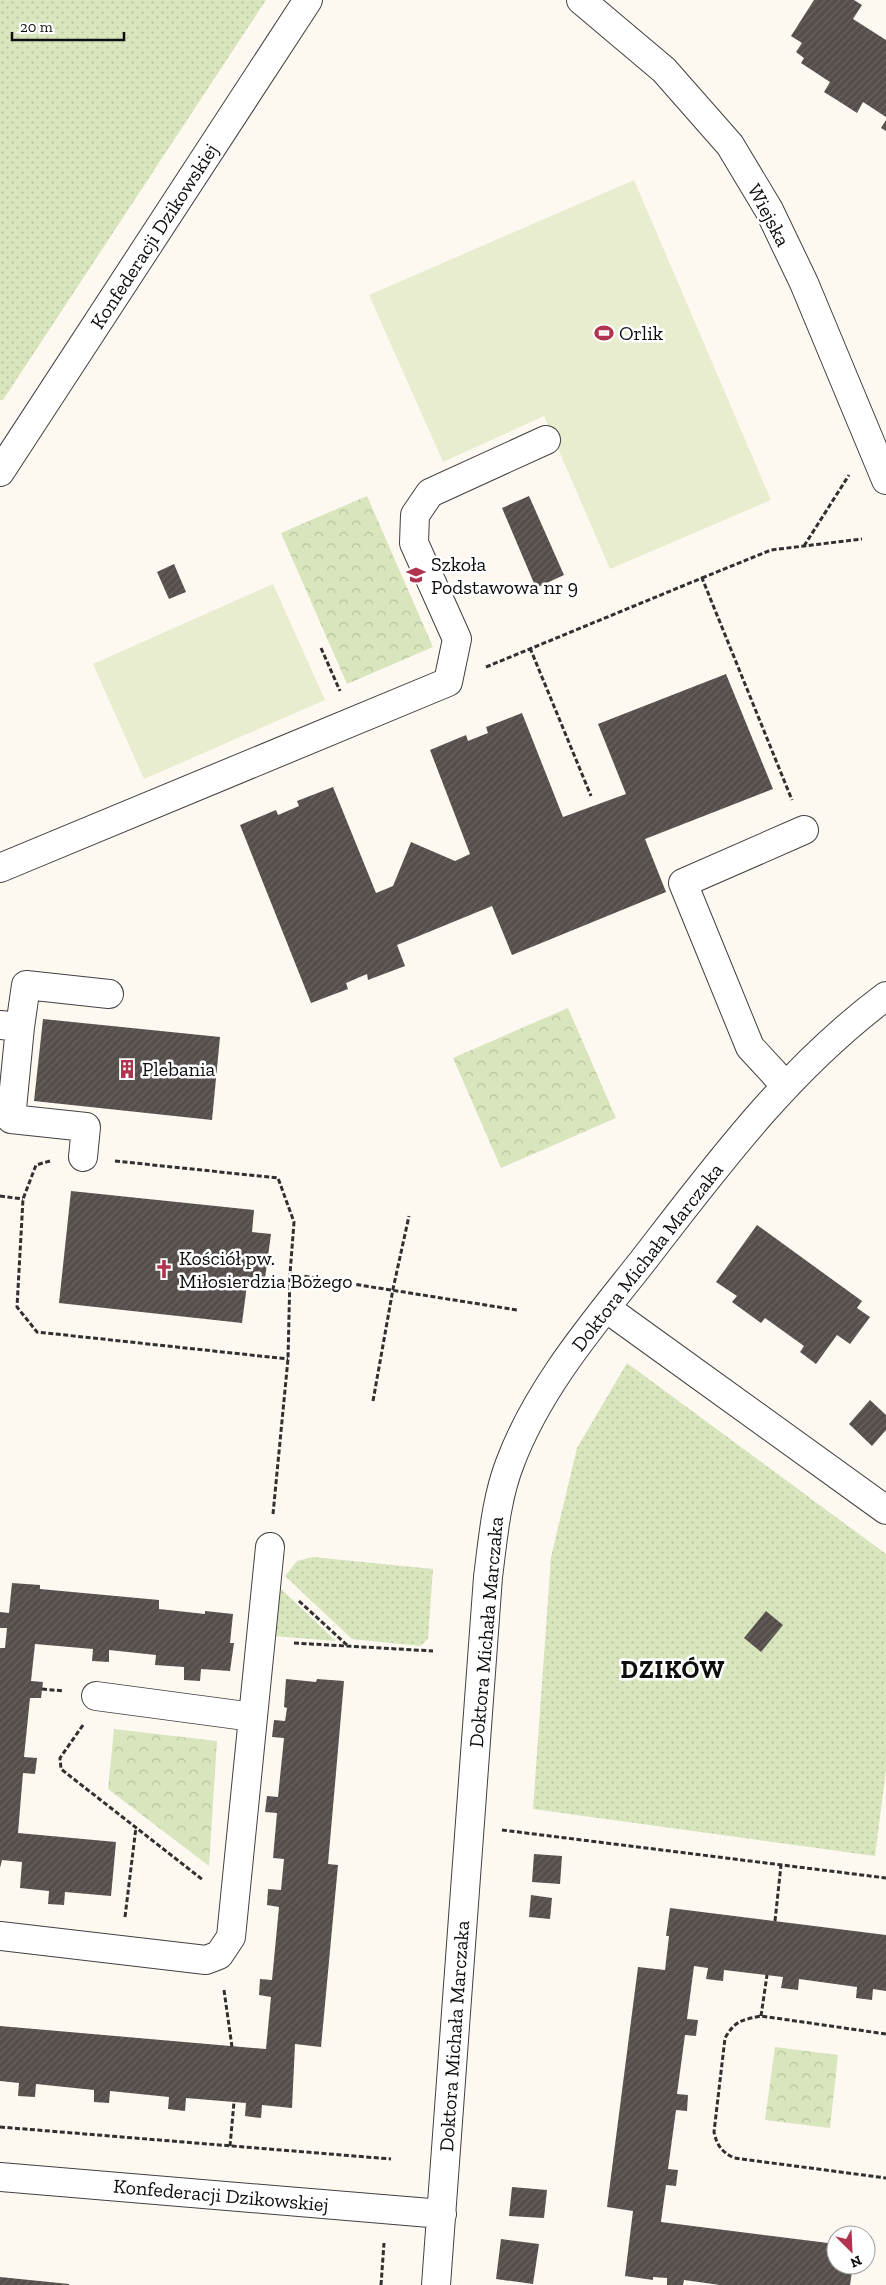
<svg xmlns="http://www.w3.org/2000/svg" width="886" height="2285" font-family="'Zilla Slab',serif">
  <style>
    .grass { fill: url(#grass-dots) }
    .park { fill: url(#park-crowns) }
    .pitch { fill: #e7edce }
    .building { fill: url(#building-hatch) }
    .lines { fill: none; stroke-linecap: round; stroke-linejoin: round }
    .minor-casing { stroke: #414141; stroke-width: 30 }
    .path { stroke: #303030; stroke-width: 3; stroke-dasharray: 5 2.5; stroke-linecap: butt }
    .minor { stroke: #fff; stroke-width: 28 }
    .labels { text-anchor: middle; stroke-width: 5; stroke-linejoin: round; paint-order: stroke }
    .street-label { font-size: 20px; fill: #0e0e0e; stroke: #fff }
    .poi-label { font-size: 20px; fill: #0e0e0e; stroke: #fff; text-anchor: start }
    .district-label { font-size: 25px; font-weight: bold; letter-spacing: 1px; fill: #0e0e0e; stroke: #fff }
  </style>
  <defs>
    <pattern id="grass-dots" width="8" height="8" patternUnits="userSpaceOnUse" patternTransform="scale(1.25)"><rect width="8" height="8" fill="#d8e5bd"/><path d="M2 2h.1M6 6h.1" fill="none" stroke="#b8c3a1" stroke-width="1.8" stroke-linecap="round"/></pattern>
    <pattern id="park-crowns" width="20" height="18" patternUnits="userSpaceOnUse" patternTransform="scale(1.25)"><rect width="20" height="18" fill="#d8e5bd"/><path d="M2 6a3 3 0 1 1 6 0M12 15a3 3 0 1 1 6 0" fill="none" stroke="#b8c3a1"/></pattern>
    <pattern id="building-hatch" width="6" height="6" patternUnits="userSpaceOnUse" patternTransform="scale(1.25)"><rect width="6" height="6" fill="#554e4b"/><path d="M-1 1l2-2M0 6l6-6M5 7l2-2" fill="none" stroke="#696361"/></pattern>
  </defs>
  <rect width="100%" height="100%" fill="#fdf9f1"/>
  <path class="grass" d="M0,0H266L3,400H0Z
    M627,1363L886,1554V1770L875,1856L533,1809L551,1557L577,1448Z
    M313,1557L433,1569L428,1639L420,1646L352,1639L285,1576L297,1561Z
    M279,1587L336,1641L273,1636Z"/>
  <path class="park" d="M367,496L433,647L347,684L281,533Z
    M568,1008L616,1118L501,1168L453,1058Z
    M114,1729L217,1741L209,1866L108,1789Z
    M775,2047L838,2055L830,2128L765,2120Z"/>
  <path class="pitch" d="M634,180L771,500L610,569L544,416L443,462L369,295Z
    M273,584L325,700L144,779L93,664Z"/>
  <path class="building" d="M814,0H854L862,5L853,19L886,40V117L863,102L857,113L840,102L824,92L830,82L801,63L804,58L796,52L802,43L791,36Z
    M886,120V131L881,128Z
    M529,496L564,575L536,588L502,508Z
    M174,564L186,592L169,599L157,572Z
    M726,674L773,789L645,839L666,892L512,955L492,906L397,945L405,966L368,980L367,974L346,983L348,989L311,1003L240,825L276,810L278,815L299,806L297,801L333,787L376,893L393,886L411,842L455,861L470,854L430,750L466,735L468,741L488,733L486,727L522,713L563,817L626,794L598,724Z
    M43,1019L220,1037L212,1120L34,1101Z
    M71,1191L254,1210L252,1232L271,1234L264,1286L247,1285L242,1323L59,1303Z
    M757,1225L862,1301L857,1308L870,1317L850,1344L837,1335L816,1364L800,1352L804,1346L765,1318L761,1323L732,1302L737,1296L716,1282Z
    M870,1400L886,1415V1430L872,1446L849,1424Z
    M12,1583L40,1585V1589L159,1600V1609L205,1614V1611L233,1614L230,1643H234L230,1671L201,1669L200,1681L184,1680V1667L155,1665L156,1655L109,1650V1662L92,1661L93,1649L35,1644L31,1681L43,1682L41,1698H30L24,1757L37,1758L35,1774L23,1773L18,1833L116,1842L111,1896L65,1892L64,1905L48,1904L49,1891L20,1888L22,1862L2,1860L0,1868V1648H5L7,1628H0V1612L9,1613Z
    M766,1611L783,1625L761,1652L744,1638Z
    M286,1679L316,1682L317,1679L344,1681L328,1864L338,1865L321,2047L295,2044L292,2108L262,2105L261,2118L245,2116L246,2103L186,2098L185,2111L168,2109L169,2097L110,2091L109,2103L94,2102V2090L36,2084L35,2097L18,2096L19,2083L0,2081V2026L266,2049L271,1997L259,1995L260,1979L272,1980L279,1907L267,1905L268,1889L281,1890L284,1859L273,1858L277,1813L265,1812L267,1796L278,1797L284,1738L272,1737L274,1720L285,1721L287,1708L284,1707Z
    M534,1854L562,1856L560,1884L532,1882Z
    M531,1895L552,1898L550,1919L529,1917Z
    M670,1908L886,1935V1991L873,1989L872,2000L856,1998L857,1987L799,1979L798,1990L781,1988L783,1977L724,1970L723,1981L706,1979L708,1968L694,1966L687,2019L698,2020L696,2036L685,2035L677,2094L688,2095L687,2111L676,2110L668,2169L678,2170L676,2186L666,2185L662,2214L661,2222L836,2244V2265H853L850,2285H720L684,2280L683,2285H667V2278L653,2277V2280L625,2276L633,2211L607,2207L638,1967L665,1970L669,1936H666Z
    M512,2187L547,2190L544,2218L509,2216Z
    M501,2239L539,2244L533,2284L496,2279Z
    M0,2277L69,2284V2285H0Z"/>
  <g class="lines">
    <g class="minor-casing">
      <path id="minor" d="M581,0L664,70L730,145L769,210L804,283L886,480
        M0,472L308,0
        M0,868L448,682L457,639L414,543L415,515L430,493L546,440
        M0,1025L20,1027L11,1119L86,1127L83,1157
        M20,1027L26,985L109,994
        M785,1085L750,1047L683,883L804,830
        M606,1308L886,1510
        M96,1696L253,1717
        M0,1936L206,1960L219,1955L231,1937L270,1547
        M0,2177L442,2214
        M436,2285L488,1577C493,1539 496,1499 510,1463C538,1388 593,1324 642,1262C717,1165 787,1070 886,996"/>
    </g>
    <path class="path" d="M804,546L849,475
      M702,578L771,550L862,539
      M321,648L340,691
      M530,648L591,796
      M486,667L702,578L792,800
      M50,1161L36,1165L23,1199L17,1307L37,1332L288,1359
      M115,1161L278,1178L294,1222L290,1274L517,1310
      M0,1196L23,1199
      M373,1401L393,1289L409,1216
      M273,1514L288,1359L290,1274
      M299,1601L348,1646
      M294,1643L433,1651
      M42,1689L64,1691
      M83,1725L60,1758L61,1769L203,1880
      M502,1830L886,1878
      M125,1917L136,1827
      M775,1921L781,1865
      M224,1990L232,2047
      M761,2016L767,1975
      M886,2034L761,2016C741,2020 735,2021 725,2038L714,2132C717,2146 722,2152 734,2158L886,2178
      M0,2127L391,2159
      M230,2146L234,2102
      M381,2285L384,2243"/>
    <use href="#minor" class="minor"/>
  </g>
  <defs>
    <g id="stadium-bare" transform="scale(1.5)"><path d="M0-5a6.5 5 0 1 0 0 10a6.5 5 0 1 0 0-10ZM-3.5-1.8h7v3.6h-7Z" fill="#b0344f" stroke="#fff" stroke-width="2.5" paint-order="stroke"/></g>
    <g id="school-bare" transform="scale(1.5)"><path d="M0-5L7-2L0 1L-7-2ZM-4 1L0 2.5L4 1V4Q0 6-4 4Z" fill="#b0344f" stroke="#fff" stroke-width="2.5" paint-order="stroke"/></g>
    <g id="building-bare" transform="scale(1.5)"><path d="M-4-6H4V6H1V3H-1V6H-4ZM-2.5-4.3h1.7v1.8h-1.7ZM.8-4.3h1.7v1.8H.8ZM-2.5-1h1.7V.8h-1.7ZM.8-1h1.7V.8H.8Z" fill="#b0344f" stroke="#fff" stroke-width="2.5" paint-order="stroke"/></g>
    <g id="church-bare" transform="scale(1.5)"><path d="M-1.2-6h2.4v3.5h3.3v2.4h-3.3V6h-2.4V-.1h-3.3v-2.4h3.3Z" fill="#b0344f" stroke="#fff" stroke-width="2.5" paint-order="stroke"/></g>
  </defs>
  <g fill-rule="evenodd">
    <use href="#stadium-bare" x="604" y="333"/>
    <use href="#school-bare" x="416" y="575"/>
    <use href="#building-bare" x="127" y="1069"/>
    <use href="#church-bare" x="164" y="1269"/>
  </g>
  <g class="labels">
    <g class="street-label">
      <text transform="translate(769 215) rotate(62)" y="7">Wiejska</text>
      <text transform="translate(154 236) rotate(-57)" y="7">Konfederacji Dzikowskiej</text>
      <text transform="translate(647 1257) rotate(-52)" y="7">Doktora Michała Marczaka</text>
      <text transform="translate(486 1632) rotate(-85)" y="7">Doktora Michała Marczaka</text>
      <text transform="translate(454 2036) rotate(-86)" y="7">Doktora Michała Marczaka</text>
      <text transform="translate(221 2195) rotate(5)" y="7">Konfederacji Dzikowskiej</text>
    </g>
    <g class="poi-label">
      <text x="619" y="340">Orlik</text>
      <text x="431" y="571">Szkoła<tspan x="431" dy="23">Podstawowa nr 9</tspan></text>
      <text x="142" y="1076">Plebania</text>
      <text x="179" y="1265">Kościół pw.<tspan x="179" dy="23">Miłosierdzia Bożego</tspan></text>
    </g>
    <g class="district-label">
      <text x="673" y="1678">DZIKÓW</text>
    </g>
  </g>
  <g transform="translate(851 2250) rotate(156)"><circle r="24" fill="#ffffff" stroke="#9f9f9f"/>
  <path d="M0-4L9 19L0 12L-9 19Z" fill="#b0344f"/>
  <text y="-8" font-size="14" font-weight="bold" text-anchor="middle" fill="#0e0e0e">N</text>
  </g>
  <path d="M12 32v8h112v-8" fill="none" stroke="#0e0e0e" stroke-width="2.5"/>
  <text x="20" y="32" font-size="15" fill="#0e0e0e" stroke="#ffffff" stroke-width="4" paint-order="stroke">20 m</text>
</svg>
